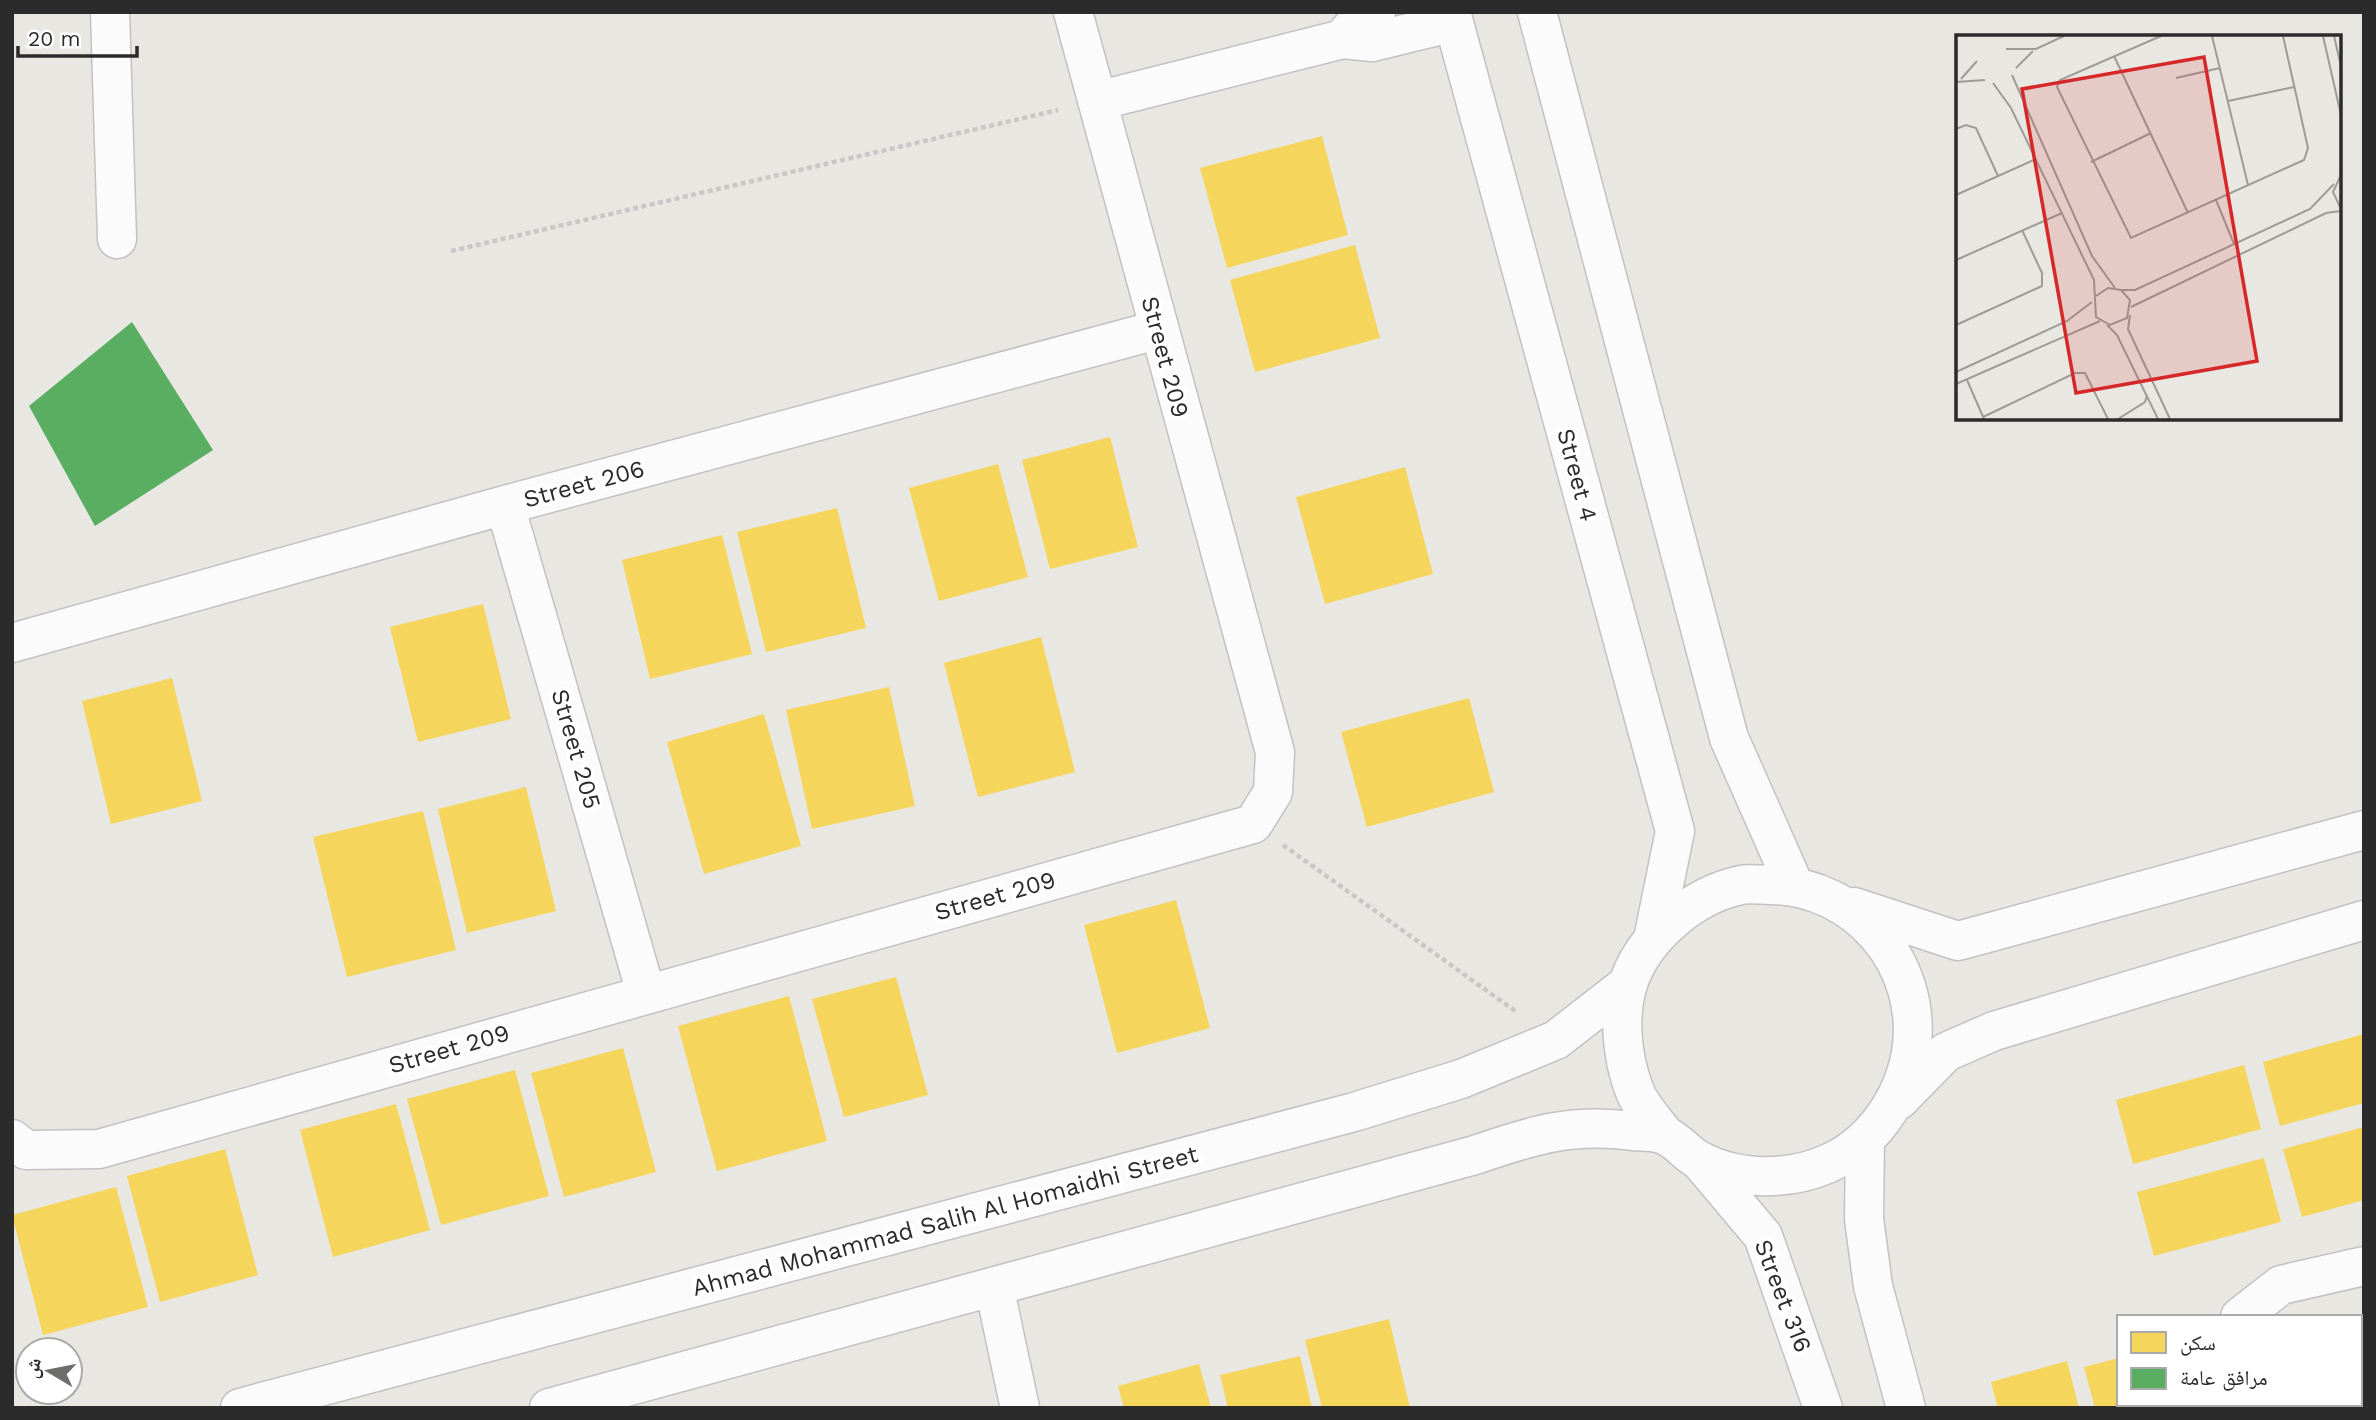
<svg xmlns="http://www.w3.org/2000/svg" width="2376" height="1420" font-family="'Work Sans','Noto Naskh Arabic',sans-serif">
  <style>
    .homes { fill: #f6d55c }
    .public { fill: #5aae61 }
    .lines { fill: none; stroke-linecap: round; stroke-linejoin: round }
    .street-casing { stroke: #c2c2c2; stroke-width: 41 }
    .path { stroke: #c8c8c7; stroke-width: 4.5; stroke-dasharray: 5 3.5; stroke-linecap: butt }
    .street { stroke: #fcfbfb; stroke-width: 38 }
    .labels { text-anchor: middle; stroke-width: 7; stroke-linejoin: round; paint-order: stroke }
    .street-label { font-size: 24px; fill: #2b2b2b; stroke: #fff }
    .inset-road { fill: none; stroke: #9c9c99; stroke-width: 2 }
    .view { fill: #d62828; fill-opacity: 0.15; stroke: #d62828; stroke-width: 3.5 }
    .inset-edge { fill: none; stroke: #2b2b2b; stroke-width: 3.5 }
  </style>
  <rect width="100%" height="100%" fill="#e8e7e2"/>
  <path class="homes" d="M1322,136L1348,235L1227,268L1200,168Z
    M1355,245L1380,338L1255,372L1230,280Z
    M1110,437L1138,547L1050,569L1022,460Z
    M998,464L1028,577L939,601L909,488Z
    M1405,467L1433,574L1325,604L1296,497Z
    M837,508L866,628L766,652L737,532Z
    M722,535L752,654L650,679L622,560Z
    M483,604L511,719L418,742L390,627Z
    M1041,637L1075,772L978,797L944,663Z
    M172,678L202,801L111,824L82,701Z
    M889,687L915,806L812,829L786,710Z
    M1469,698L1494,792L1367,827L1341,732Z
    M764,714L801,846L704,874L667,742Z
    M526,787L556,911L467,933L438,809Z
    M423,811L456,950L347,977L313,837Z
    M1176,900L1210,1028L1117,1053L1084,925Z
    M896,977L928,1095L844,1117L812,999Z
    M789,996L827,1141L717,1171L678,1026Z
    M2364,1034V1103L2280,1126L2263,1062Z
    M623,1048L656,1172L564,1197L531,1073Z
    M2244,1065L2261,1129L2133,1164L2116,1100Z
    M515,1070L549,1196L441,1225L407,1099Z
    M396,1104L430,1230L333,1257L300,1130Z
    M2364,1127V1200L2302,1217L2283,1149Z
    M225,1149L258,1275L160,1302L127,1176Z
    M2264,1158L2281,1222L2154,1256L2137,1192Z
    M116,1187L148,1307L43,1335L12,1215Z
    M1389,1319L1410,1408H1322L1305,1340Z
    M2364,1355V1408H2324L2323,1404H2360V1356Z
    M1300,1356L1312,1408H1228L1220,1375Z
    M2119,1358V1404H2190L2191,1408H2095L2084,1367Z
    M2067,1361L2079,1408H1998L1991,1382Z
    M1199,1364L1211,1408H1124L1118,1386Z"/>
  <path class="public" d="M132,322L213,450L95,526L29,406Z"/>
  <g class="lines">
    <g class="street-casing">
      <path id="street" d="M110,12L117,239
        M1451,12L1675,831L1653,939
        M1537,12L1729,738L1794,885
        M1343,39L1356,22L1376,12
        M1097,101L1343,39L1372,42L1454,22
        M505,505L646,993
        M12,643L505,505L1157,330
        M1854,907L1958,941L2364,830
        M1899,1100L1946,1052L1994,1031L2364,920
        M12,1139L26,1150L99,1149L1253,824L1273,792L1275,752L1073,12
        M1865,1139L1864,1219L1873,1286L1906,1408
        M1699,1160L1763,1236L1823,1408
        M994,1286L1020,1408
        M2240,1317L2281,1285L2364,1266
        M2221,1404L2222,1408
        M240,1408L1354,1112L1461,1079L1556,1040L1628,984
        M549,1408L1475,1155C1533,1135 1571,1123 1633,1131C1643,1132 1657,1131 1666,1136C1678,1141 1686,1153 1697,1159C1735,1181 1788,1181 1827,1164C1872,1145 1903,1099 1911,1053C1925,965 1857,885 1769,885C1760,885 1749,883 1741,885C1693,895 1643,937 1628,984C1618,1017 1622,1057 1634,1089C1639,1105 1655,1121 1665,1135"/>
    </g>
    <path class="path" d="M451,251L1058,110
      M1283,845L1518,1013"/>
    <use href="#street" class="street"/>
  </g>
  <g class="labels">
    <g class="street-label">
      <text transform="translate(1165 357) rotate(75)" y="8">Street 209</text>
      <text transform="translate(1577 475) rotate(75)" y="8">Street 4</text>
      <text transform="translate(584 484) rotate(-15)" y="8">Street 206</text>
      <text transform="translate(576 749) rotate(74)" y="8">Street 205</text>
      <text transform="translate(995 896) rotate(-16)" y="8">Street 209</text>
      <text transform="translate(449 1049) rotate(-16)" y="8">Street 209</text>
      <text transform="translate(945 1221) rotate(-15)" y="8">Ahmad Mohammad Salih Al Homaidhi Street</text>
      <text transform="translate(1783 1296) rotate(69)" y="8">Street 316</text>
    </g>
  </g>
  <g transform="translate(1956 35)">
    <rect width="385" height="385" fill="#e8e7e2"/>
    <path class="inset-road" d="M205,1L104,45L101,52L175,203L348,125L352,113L327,1M256,1L292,150M367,1L385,80M378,1L385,31M50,14H80L108,1M158,21L232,178M60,33L77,16M56,40L136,221L159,253M220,43L264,33M5,44L21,26M0,47L29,45M37,48L55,73L138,245L140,282L154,290L171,283L174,265L165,255L152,253L140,261M272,66L338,52M0,94L10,90L20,93L42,141M135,127L195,98M385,140L377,157L385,174M0,160L80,124M260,165L278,209M0,225L106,178M165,255H179L354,174L378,149M175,272L370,178L385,176M174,280L172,294L214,384M0,290L86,251V238L66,195M151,290L161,300L202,384M0,337L111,286L136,267M11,345L28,384M0,349L144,286M27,382L119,338H129L152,384M162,384L189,367L191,360"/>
    <path class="view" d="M248,22L301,326L120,358L66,54Z"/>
    <rect width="385" height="385" class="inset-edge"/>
  </g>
  <rect width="2376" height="1420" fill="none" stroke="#2b2b2b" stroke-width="28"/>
  <rect x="2117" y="1315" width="245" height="91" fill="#ffffff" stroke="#aaaaaa" stroke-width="2"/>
  <rect x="2131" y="1332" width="35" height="21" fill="#f6d55c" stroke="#aaaaaa" stroke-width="2"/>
  <text x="2180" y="1350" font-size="21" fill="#2b2b2b">سكن</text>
  <rect x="2131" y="1368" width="35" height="21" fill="#5aae61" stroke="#aaaaaa" stroke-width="2"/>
  <text x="2180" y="1385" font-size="21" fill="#2b2b2b">مرافق عامة</text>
  <g transform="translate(49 1371) rotate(280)"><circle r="33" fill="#ffffff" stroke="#aaaaaa" stroke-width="2"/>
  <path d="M0-5L12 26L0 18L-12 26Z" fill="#6d6d6b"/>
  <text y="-10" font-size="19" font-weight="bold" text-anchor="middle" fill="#2b2b2b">ش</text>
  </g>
  <path d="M18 46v10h119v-10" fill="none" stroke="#2b2b2b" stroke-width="3.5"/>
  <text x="28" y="46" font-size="21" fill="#2b2b2b" stroke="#ffffff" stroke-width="5" paint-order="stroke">20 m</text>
</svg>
